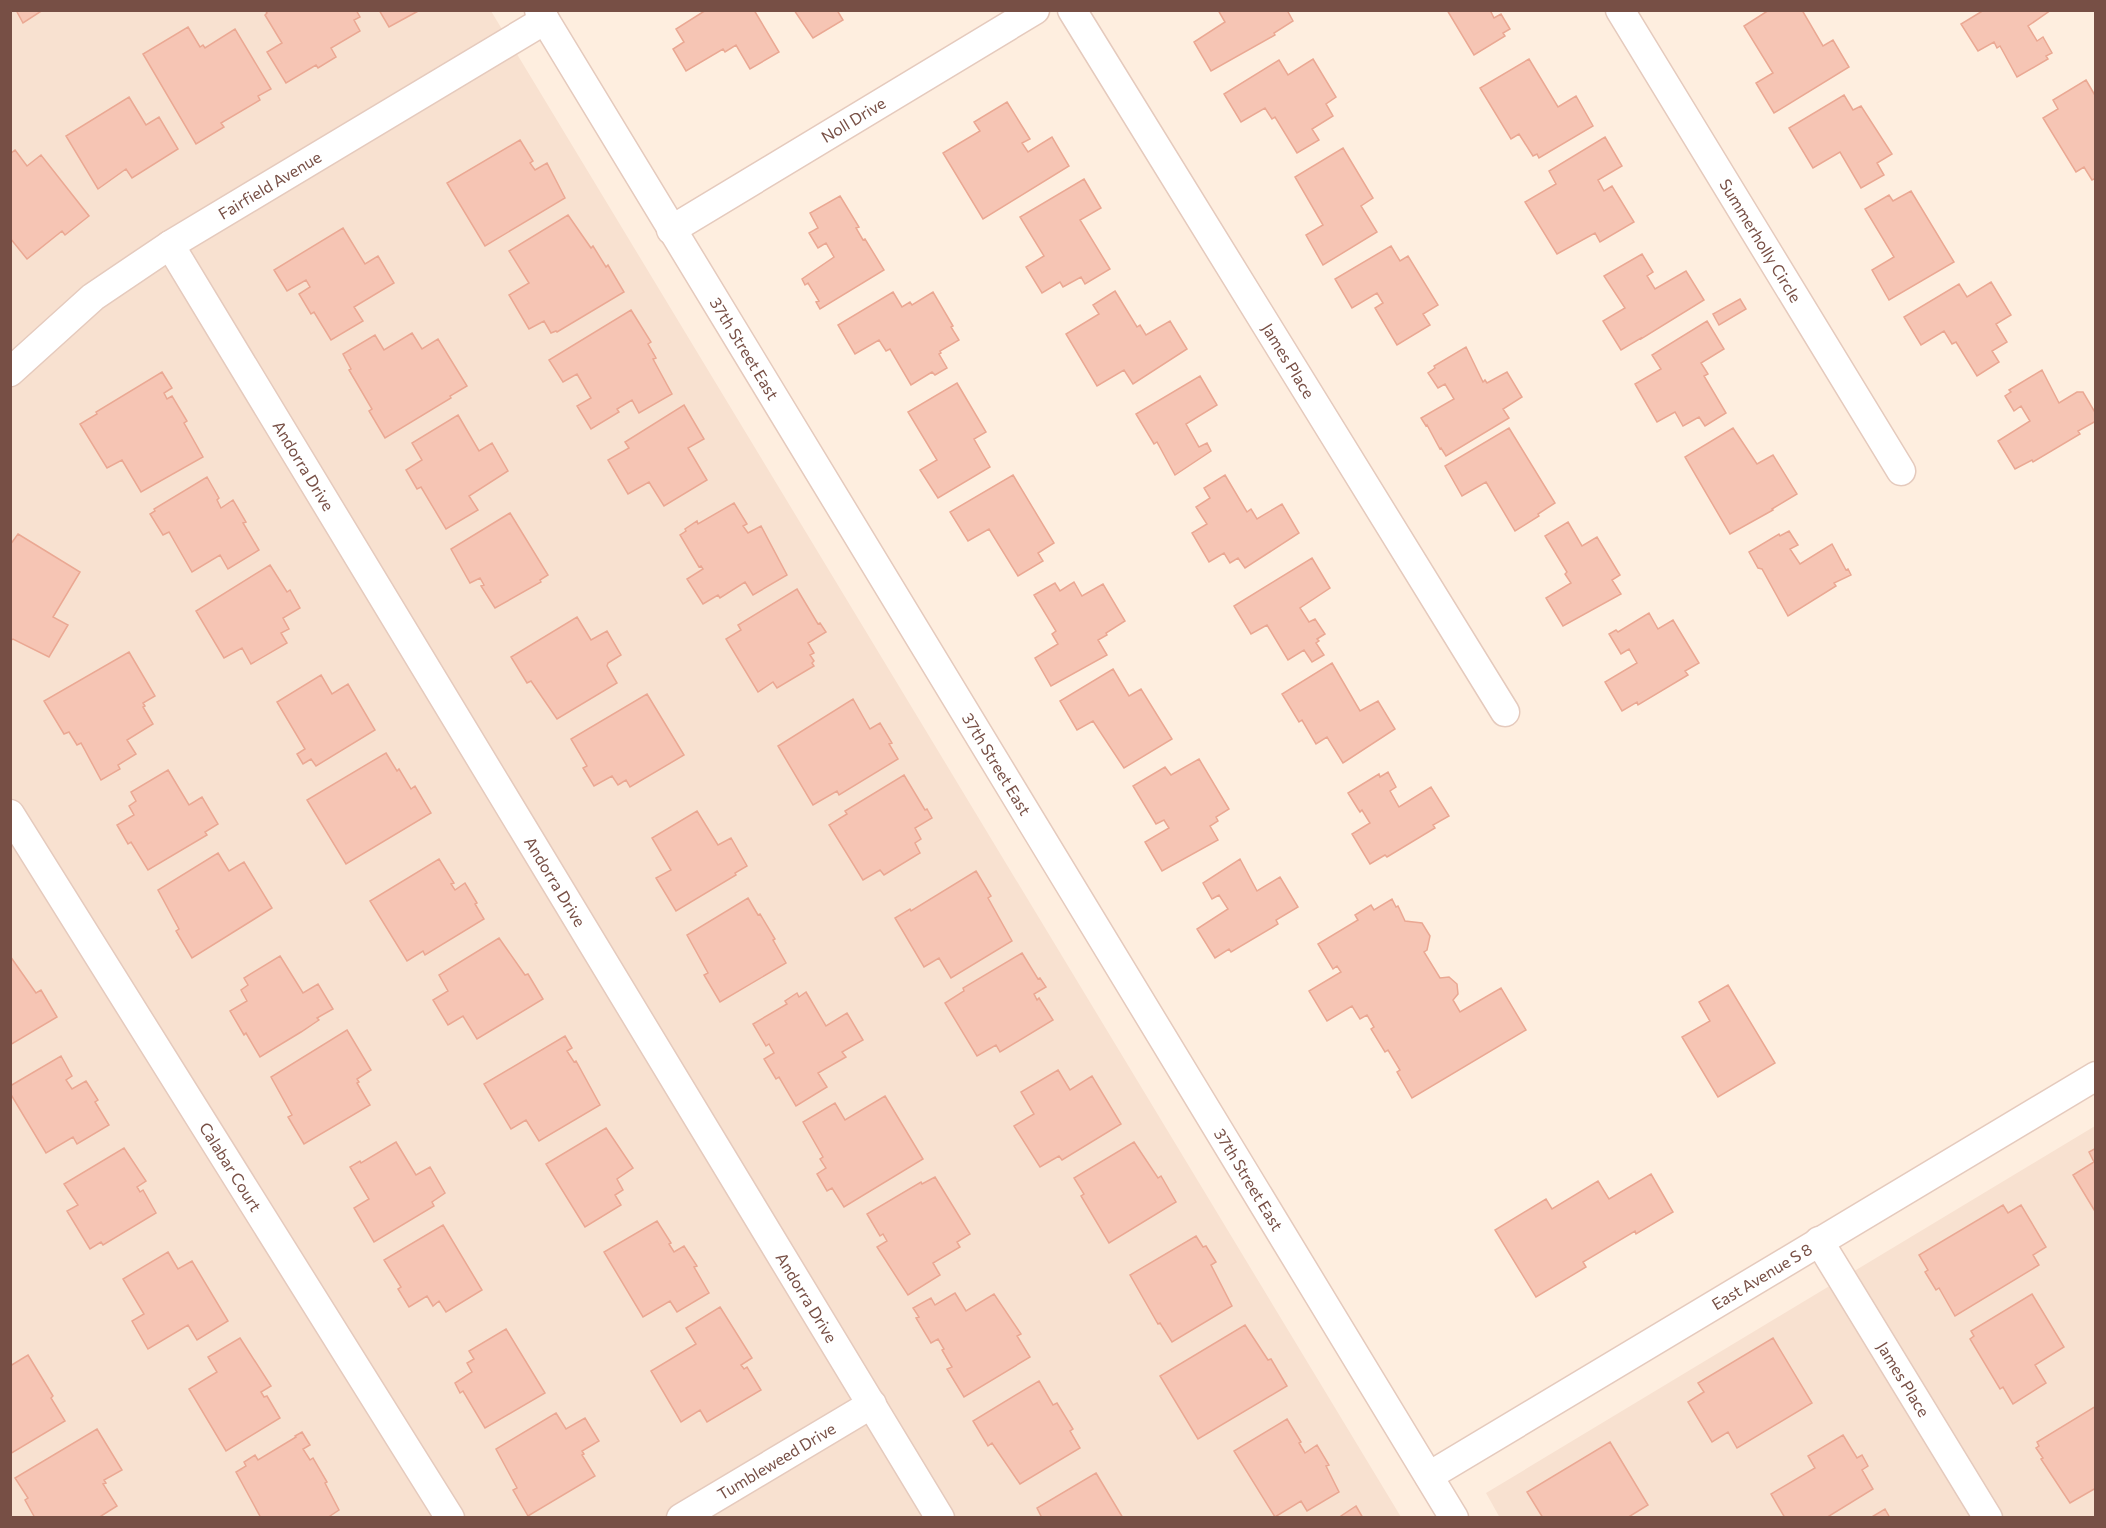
<svg xmlns="http://www.w3.org/2000/svg" width="2106" height="1528" font-family="Commissioner,sans-serif">
  <style>
    .residential { fill: #f8e1d0 }
    .building { fill: #f6c5b4; stroke: #eaa893; stroke-width: 1.5 }
    .lines { fill: none; stroke-linecap: round; stroke-linejoin: round }
    .street-casing { stroke: #e5cabd; stroke-width: 31 }
    .street { stroke: #fff; stroke-width: 28 }
    .labels { text-anchor: middle; stroke-width: 4.5; stroke-linejoin: round; paint-order: stroke }
    .street-label { font-size: 16px; fill: #774f45; stroke: #fff2e7 }
  </style>
  <rect width="100%" height="100%" fill="#feeedf"/>
  <path class="residential" d="M10,11H491L1401,1517H11Z
    M2095,1126V1517L1500,1518L1486,1493Z"/>
  <path class="building" d="M16,10H43L23,23Z
    M265,10H356L360,17L354,20L360,31L331,48L336,57L318,68L316,65L286,83L267,52L282,43L265,15L267,13Z
    M379,10H420L389,27Z
    M706,10H754L779,52L750,69L736,45L725,52L723,49L686,71L673,49L684,42L676,29Z
    M794,10H837L843,20L813,38Z
    M1218,10H1287L1293,21L1274,33L1275,35L1211,71L1194,42L1225,22Z
    M1447,10H1490L1494,18L1501,14L1510,29L1503,33L1505,36L1474,55Z
    M1769,10H1802L1823,46L1833,40L1849,67L1774,113L1756,83L1773,73L1744,26Z
    M1984,10H2051L2028,26L2037,41L2043,37L2052,53L2046,56L2048,59L2017,77L2000,46L1997,48L1994,42L1978,51L1961,24Z
    M188,27L200,47L203,45L205,48L235,29L271,89L258,96L260,100L221,123L224,127L196,144L143,54Z
    M1313,59L1336,97L1326,104L1333,116L1312,129L1319,140L1297,153L1275,117L1272,119L1265,108L1241,122L1224,94L1279,60L1288,75Z
    M1529,59L1558,107L1576,96L1593,126L1539,158L1537,154L1533,156L1519,134L1511,139L1480,88Z
    M2086,80L2096,97V178L2092,180L2084,167L2076,172L2043,118L2058,109L2053,100Z
    M1844,95L1853,110L1861,106L1892,154L1877,163L1884,175L1861,188L1840,152L1813,168L1789,128Z
    M129,97L146,125L159,117L178,149L132,178L126,169L98,189L66,136Z
    M1007,102L1030,139L1022,143L1028,152L1052,137L1069,166L983,219L943,153L980,131L974,122Z
    M1605,137L1622,166L1598,180L1604,191L1612,186L1634,222L1600,242L1595,233L1557,254L1525,202L1556,184L1549,171Z
    M520,140L533,161L530,163L535,170L547,163L565,198L485,246L447,183Z
    M1343,148L1373,198L1361,206L1377,232L1323,265L1306,235L1323,225L1295,177Z
    M15,150L27,166L41,155L89,216L65,235L62,231L27,259L10,238V154Z
    M1084,179L1101,208L1080,220L1110,269L1085,284L1081,277L1063,287L1060,282L1042,293L1026,267L1044,256L1020,217Z
    M1911,191L1954,262L1889,300L1872,270L1894,257L1865,209L1889,195L1893,201Z
    M840,196L859,227L856,228L863,240L865,239L884,270L820,309L816,302L819,301L808,283L805,285L802,279L834,257L826,243L818,248L809,233L818,228L810,213Z
    M568,215L591,248L593,246L606,267L608,265L624,292L557,332L556,331L551,333L544,321L529,329L509,295L529,283L509,251Z
    M343,228L365,264L378,256L394,283L354,307L363,321L331,340L314,312L311,314L299,294L310,287L306,280L287,291L274,270Z
    M1391,246L1400,261L1408,256L1438,305L1423,314L1430,325L1397,345L1375,308L1383,303L1377,293L1352,308L1335,279Z
    M1642,254L1653,272L1647,276L1655,289L1686,271L1704,300L1641,339V338L1621,350L1603,321L1625,308L1604,276Z
    M1991,282L2011,315L1996,324L2007,342L1992,351L1999,362L1977,376L1956,342L1952,344L1944,331L1921,345L1904,317L1959,284L1967,297Z
    M1115,291L1137,327L1140,325L1146,335L1170,321L1187,349L1133,384L1124,370L1097,386L1066,334L1099,314L1093,305Z
    M893,292L902,307L910,302L912,305L933,292L953,326L951,327L959,340L940,351L941,353L939,354L947,368L935,375L932,372L911,385L890,349L886,351L879,340L855,354L838,325Z
    M1740,299L1746,309L1719,325L1713,314Z
    M631,310L651,342L648,344L656,358L653,359L672,394L639,413L632,400L617,409L619,412L591,429L577,406L591,398L577,374L563,382L549,360Z
    M1707,321L1724,349L1701,363L1708,374L1704,376L1726,413L1705,426L1699,417L1683,426L1675,412L1657,422L1635,384L1661,369L1652,355Z
    M412,333L422,349L438,339L467,386L450,396L451,398L385,438L369,411L372,409L349,370L351,369L343,354L375,335L384,350Z
    M1466,347L1483,382L1485,380L1487,383L1507,372L1522,397L1503,409L1509,418L1446,456L1441,448L1440,449L1427,425L1426,426L1421,418L1454,399L1445,384L1438,388L1428,373L1435,368L1434,366Z
    M2042,370L2059,403L2077,392H2083L2096,414V421L2078,431L2080,434L2033,462L2032,460L2015,469L1998,441L2030,421L2021,406L2014,411L2005,396L2011,392L2009,390Z
    M162,372L172,388L164,393L167,399L172,396L187,421L184,423L203,457L141,492L122,460L107,468L80,424L97,414L96,412Z
    M1200,376L1217,405L1186,424L1199,447L1207,443L1211,451L1175,475L1157,442L1154,444L1136,414Z
    M957,383L986,432L974,439L990,467L938,498L920,470L937,460L908,412Z
    M684,405L704,439L688,448L707,480L664,506L649,482L628,494L608,460L629,448L625,442Z
    M458,415L479,451L492,443L508,471L469,496L478,510L446,529L421,487L417,489L406,470L422,460L412,443Z
    M1509,428L1555,503L1538,514L1539,516L1515,531L1486,482L1462,496L1445,466Z
    M1733,428L1757,464L1773,455L1797,494L1772,509L1773,510L1730,534L1685,457Z
    M1013,475L1054,543L1038,553L1043,561L1018,576L989,529L968,541L950,512Z
    M1225,475L1247,512L1251,509L1257,519L1282,504L1299,533L1245,568L1238,558L1230,563L1224,553L1209,562L1192,533L1207,524L1196,507L1210,498L1204,488Z
    M207,477L219,498L217,500L221,508L233,500L246,522L243,523L259,550L228,569L220,555L192,572L169,532L163,535L150,514L155,511L154,509Z
    M734,503L747,524L743,526L748,533L761,526L787,575L753,595L745,582L720,598L718,595L703,604L687,579L703,569L701,566L699,567L680,535L686,531L685,529L697,521L698,524Z
    M510,513L548,575L540,580L541,582L495,608L481,586L484,585L480,578L470,583L451,549Z
    M1568,522L1582,546L1597,537L1620,575L1612,580L1621,594L1563,626L1546,598L1571,583L1565,574L1567,572L1545,536Z
    M1789,531L1798,545L1790,549L1800,564L1832,544L1846,570L1848,569L1851,575L1834,583L1836,586L1788,616L1762,569L1758,568L1749,552L1779,534L1780,536Z
    M18,534L80,572L53,617L68,625L49,657L13,639L10,641V545Z
    M1312,558L1330,588L1300,608L1309,622L1315,619L1325,634L1317,639L1319,641L1316,643L1324,655L1312,662L1304,650L1288,660L1267,625L1251,634L1234,606Z
    M270,565L287,592L290,590L300,608L283,618L289,629L281,633L287,643L251,664L242,648L224,658L196,611Z
    M1074,582L1082,596L1103,584L1125,621L1106,633L1107,635L1098,640L1107,655L1051,686L1035,658L1058,644L1052,634L1056,631L1034,595L1055,583L1060,591Z
    M797,589L818,624L820,623L826,632L808,643L814,653L810,655L814,661L812,663L814,666L777,688L773,682L758,692L726,639L741,630L738,625Z
    M1649,613L1658,629L1673,620L1699,663L1685,671L1688,675L1638,705L1637,702L1622,711L1605,682L1637,663L1629,649L1621,654L1609,634L1616,630L1618,632Z
    M577,617L591,640L607,631L621,655L608,663L607,666L617,683L557,719L531,681L527,683L511,657Z
    M129,652L155,696L143,703L145,706L143,707L153,724L127,740L136,754L118,765L120,769L101,780L81,743L77,745L69,732L64,734L44,701Z
    M1332,663L1360,711L1378,701L1395,729L1343,763L1327,737L1316,744L1302,720L1299,722L1282,694Z
    M1113,669L1129,696L1141,689L1172,739L1124,768L1093,721L1077,730L1060,701Z
    M321,675L332,694L348,684L375,730L316,766L311,759L303,764L297,754L305,749L277,702Z
    M647,694L684,755L630,787L626,780L618,785L612,776L594,786L583,768L587,766L571,739Z
    M853,699L870,729L880,723L892,743L889,744L898,759L839,795L837,791L813,805L778,746Z
    M386,753L397,771L399,769L411,789L415,786L431,813L346,864L307,800Z
    M1199,759L1229,809L1216,817L1218,821L1210,826L1218,840L1162,871L1145,842L1169,828L1164,820L1156,824L1133,786L1165,767L1171,775Z
    M168,770L189,805L202,797L218,824L205,832L207,835L148,870L131,842L128,844L117,825L134,815L129,806L136,801L131,792Z
    M1388,772L1396,787L1390,791L1399,807L1431,787L1449,816L1433,825L1435,828L1387,857L1385,855L1370,864L1352,834L1370,823L1362,810L1360,812L1358,809L1348,793L1379,774L1380,777Z
    M904,775L925,810L927,809L932,818L915,828L921,839L915,843L920,853L884,875L880,870L863,880L829,825L847,814L845,811Z
    M697,811L718,845L731,838L747,866L735,873L736,875L676,911L656,878L671,870L652,838Z
    M218,853L229,871L244,862L272,908L192,958L176,931L179,929L158,890Z
    M439,859L454,883L451,884L455,890L465,883L477,903L475,904L484,919L425,955L423,951L407,961L370,901Z
    M1240,859L1257,891L1280,877L1298,907L1276,920L1278,924L1231,952L1229,949L1215,958L1197,929L1228,909L1219,895L1212,899L1203,883Z
    M976,871L991,896L988,898L1012,941L951,978L939,958L924,967L895,918L910,909L911,911Z
    M748,898L758,915L760,914L775,939L773,940L786,963L720,1002L704,975L708,973L687,935Z
    M1392,899L1396,907L1398,906L1405,921L1422,923L1430,936L1427,950L1424,952L1440,978L1449,977L1457,984L1458,994L1453,1000L1460,1012L1501,988L1526,1030L1412,1098L1397,1072L1400,1070L1388,1050L1385,1052L1371,1029L1374,1027L1367,1015L1360,1019L1352,1006L1327,1021L1309,991L1341,972L1337,966L1333,969L1318,944L1358,920L1355,915L1371,905L1374,910Z
    M499,938L525,975L528,974L543,999L477,1039L463,1016L448,1025L433,1000L448,991L439,975Z
    M1022,953L1038,979L1040,978L1046,987L1034,994L1037,1000L1039,998L1053,1020L1000,1052L996,1045L977,1056L945,1003L964,991L963,988Z
    M10,956L36,993L41,990L57,1017L10,1045Z
    M280,956L303,993L318,984L333,1009L317,1018L319,1020L301,1032L260,1057L246,1033L244,1035L230,1011L247,1001L241,990L248,985L244,978Z
    M1728,985L1775,1063L1718,1097L1682,1037L1710,1021L1699,1002Z
    M806,992L826,1026L847,1013L863,1040L842,1052L846,1057L818,1073L827,1087L796,1106L779,1077L776,1079L764,1059L774,1053L769,1044L766,1046L753,1024L787,1004L785,1001L797,993L799,997Z
    M347,1030L371,1070L357,1079L359,1082L357,1083L370,1105L304,1144L288,1117L292,1115L271,1077Z
    M565,1036L572,1048L567,1051L574,1062L576,1061L600,1105L539,1141L526,1120L511,1129L484,1084Z
    M61,1056L72,1076L66,1080L72,1089L86,1081L98,1100L95,1102L109,1125L77,1144L73,1137L46,1153L10,1093V1086Z
    M1058,1070L1070,1090L1092,1076L1121,1124L1062,1160L1059,1156L1040,1167L1014,1126L1034,1114L1021,1092Z
    M885,1096L923,1159L844,1207L832,1188L827,1191L817,1174L826,1168L820,1159L823,1157L803,1122L835,1103L845,1120Z
    M606,1128L633,1168L617,1179L623,1190L615,1195L621,1205L585,1227L546,1164Z
    M396,1142L416,1175L430,1167L445,1193L432,1202L434,1206L374,1242L354,1208L369,1199L350,1167L360,1161L361,1163Z
    M1134,1142L1158,1178L1161,1176L1176,1202L1109,1243L1081,1196L1084,1194L1074,1178Z
    M124,1148L146,1181L137,1187L140,1192L143,1190L156,1213L103,1245L101,1242L90,1249L67,1211L78,1205L64,1184Z
    M2096,1148V1213L2073,1175L2094,1162L2089,1152Z
    M1651,1174L1673,1212L1636,1234L1635,1231L1583,1262L1586,1267L1536,1297L1495,1230L1546,1199L1552,1209L1598,1181L1609,1199Z
    M935,1177L970,1234L957,1242L960,1247L933,1263L940,1275L908,1295L877,1247L887,1241L883,1234L880,1236L867,1214L921,1182L922,1184Z
    M2003,1205L2008,1213L2021,1205L2046,1247L2033,1255L2039,1265L1955,1316L1939,1288L1936,1290L1925,1272L1928,1270L1919,1255Z
    M657,1221L671,1243L669,1244L674,1252L684,1246L697,1266L694,1267L709,1293L677,1312L670,1301L643,1317L604,1252Z
    M443,1225L482,1290L446,1312L439,1301L433,1306L427,1296L409,1307L398,1289L401,1287L384,1260Z
    M1196,1236L1203,1247L1206,1246L1216,1262L1211,1265L1232,1306L1172,1342L1160,1323L1158,1324L1130,1275Z
    M168,1252L178,1269L192,1261L228,1321L197,1340L188,1325L148,1349L132,1321L144,1314L123,1279Z
    M955,1293L966,1311L994,1294L1021,1334L1017,1336L1030,1357L964,1397L947,1369L952,1367L942,1350L944,1349L938,1339L931,1343L916,1318L919,1317L913,1308L931,1298L935,1305Z
    M2032,1294L2064,1347L2035,1365L2046,1383L2013,1404L2003,1387L2000,1389L1970,1339L1974,1336L1971,1331Z
    M720,1307L752,1358L741,1365L744,1369L747,1367L761,1390L707,1422L700,1410L681,1422L651,1371L696,1344L686,1328Z
    M1245,1325L1268,1360L1271,1359L1287,1386L1198,1439L1160,1376Z
    M506,1329L545,1393L485,1428L463,1391L460,1393L455,1383L472,1372L467,1363L474,1359L469,1351Z
    M240,1338L271,1386L261,1392L264,1397L267,1396L280,1418L226,1451L189,1389L217,1372L208,1357Z
    M1773,1338L1812,1403L1737,1448L1728,1432L1712,1442L1688,1402L1704,1392L1698,1383Z
    M28,1355L53,1396L51,1398L65,1421L10,1454V1366Z
    M1039,1381L1053,1405L1057,1403L1073,1429L1070,1431L1080,1448L1020,1484L992,1443L988,1446L973,1421Z
    M2096,1406V1488L2070,1503L2041,1459L2043,1458L2036,1448L2039,1446L2037,1442Z
    M556,1413L566,1429L585,1418L599,1441L582,1451L584,1454L582,1455L595,1476L528,1516L513,1490L517,1488L496,1449Z
    M1287,1419L1301,1442L1299,1443L1305,1453L1317,1445L1329,1465L1326,1466L1339,1492L1307,1511L1301,1501L1275,1517L1234,1451Z
    M97,1429L122,1470L104,1480L106,1483L103,1484L117,1506L98,1518H35L25,1500L28,1498L15,1478Z
    M302,1432L310,1445L303,1449L310,1460L313,1458L327,1482L325,1483L339,1510L327,1518H261L236,1472L246,1466L244,1462L255,1455L258,1460L296,1437L295,1436Z
    M1843,1435L1857,1458L1862,1455L1868,1466L1862,1470L1873,1489L1826,1518H1785L1771,1494L1815,1468L1808,1456Z
    M1610,1442L1648,1505L1627,1518H1543L1527,1492Z
    M1096,1473L1123,1518H1042L1037,1508Z
    M1356,1506L1363,1518H1338Z
    M1885,1509L1890,1518H1870Z"/>
  <g class="lines">
    <g class="street-casing">
      <g id="street">
        <path id="s1" d="M539,10L1454,1518"/>
        <path id="s2" d="M1072,10L1505,712"/>
        <path id="s3" d="M1620,10L1901,471"/>
        <path id="s4" d="M671,230L1035,10"/>
        <path id="s5" d="M170,245L940,1518"/>
        <path id="s6" d="M10,372L93,297L170,245L545,20"/>
        <path id="s7" d="M10,814L450,1518"/>
        <path id="s8" d="M1819,1241L1988,1518"/>
        <path id="s9" d="M1429,1476L2096,1076"/>
        <path id="s10" d="M681,1518L872,1404"/>
      </g>
    </g>
    <use href="#street" class="street"/>
  </g>
  <g class="labels">
    <g class="street-label">
      <text dy="6" stroke="none"><textPath href="#s4" startOffset="213">Noll Drive</textPath></text>
      <text dy="6" stroke="none"><textPath href="#s6" startOffset="321">Fairfield Avenue</textPath></text>
      <text dy="6" stroke="none"><textPath href="#s3" startOffset="270">Summerholly Circle</textPath></text>
      <text dy="6" stroke="none"><textPath href="#s1" startOffset="396">37th Street East</textPath></text>
      <text dy="6" stroke="none"><textPath href="#s2" startOffset="412">James Place</textPath></text>
      <text dy="6" stroke="none"><textPath href="#s5" startOffset="258">Andorra Drive</textPath></text>
      <text dy="6" stroke="none"><textPath href="#s1" startOffset="882">37th Street East</textPath></text>
      <text dy="6" stroke="none"><textPath href="#s5" startOffset="744">Andorra Drive</textPath></text>
      <text dy="6" stroke="none"><textPath href="#s7" startOffset="416">Calabar Court</textPath></text>
      <text dy="6" stroke="none"><textPath href="#s1" startOffset="1368">37th Street East</textPath></text>
      <text dy="6" stroke="none"><textPath href="#s9" startOffset="388">East Avenue S 8</textPath></text>
      <text dy="6" stroke="none"><textPath href="#s5" startOffset="1230">Andorra Drive</textPath></text>
      <text dy="6" stroke="none"><textPath href="#s8" startOffset="162">James Place</textPath></text>
      <text dy="6" stroke="none"><textPath href="#s10" startOffset="111">Tumbleweed Drive</textPath></text>
    </g>
  </g>
  <rect width="2106" height="1528" fill="none" stroke="#774f45" stroke-width="24"/>
</svg>
